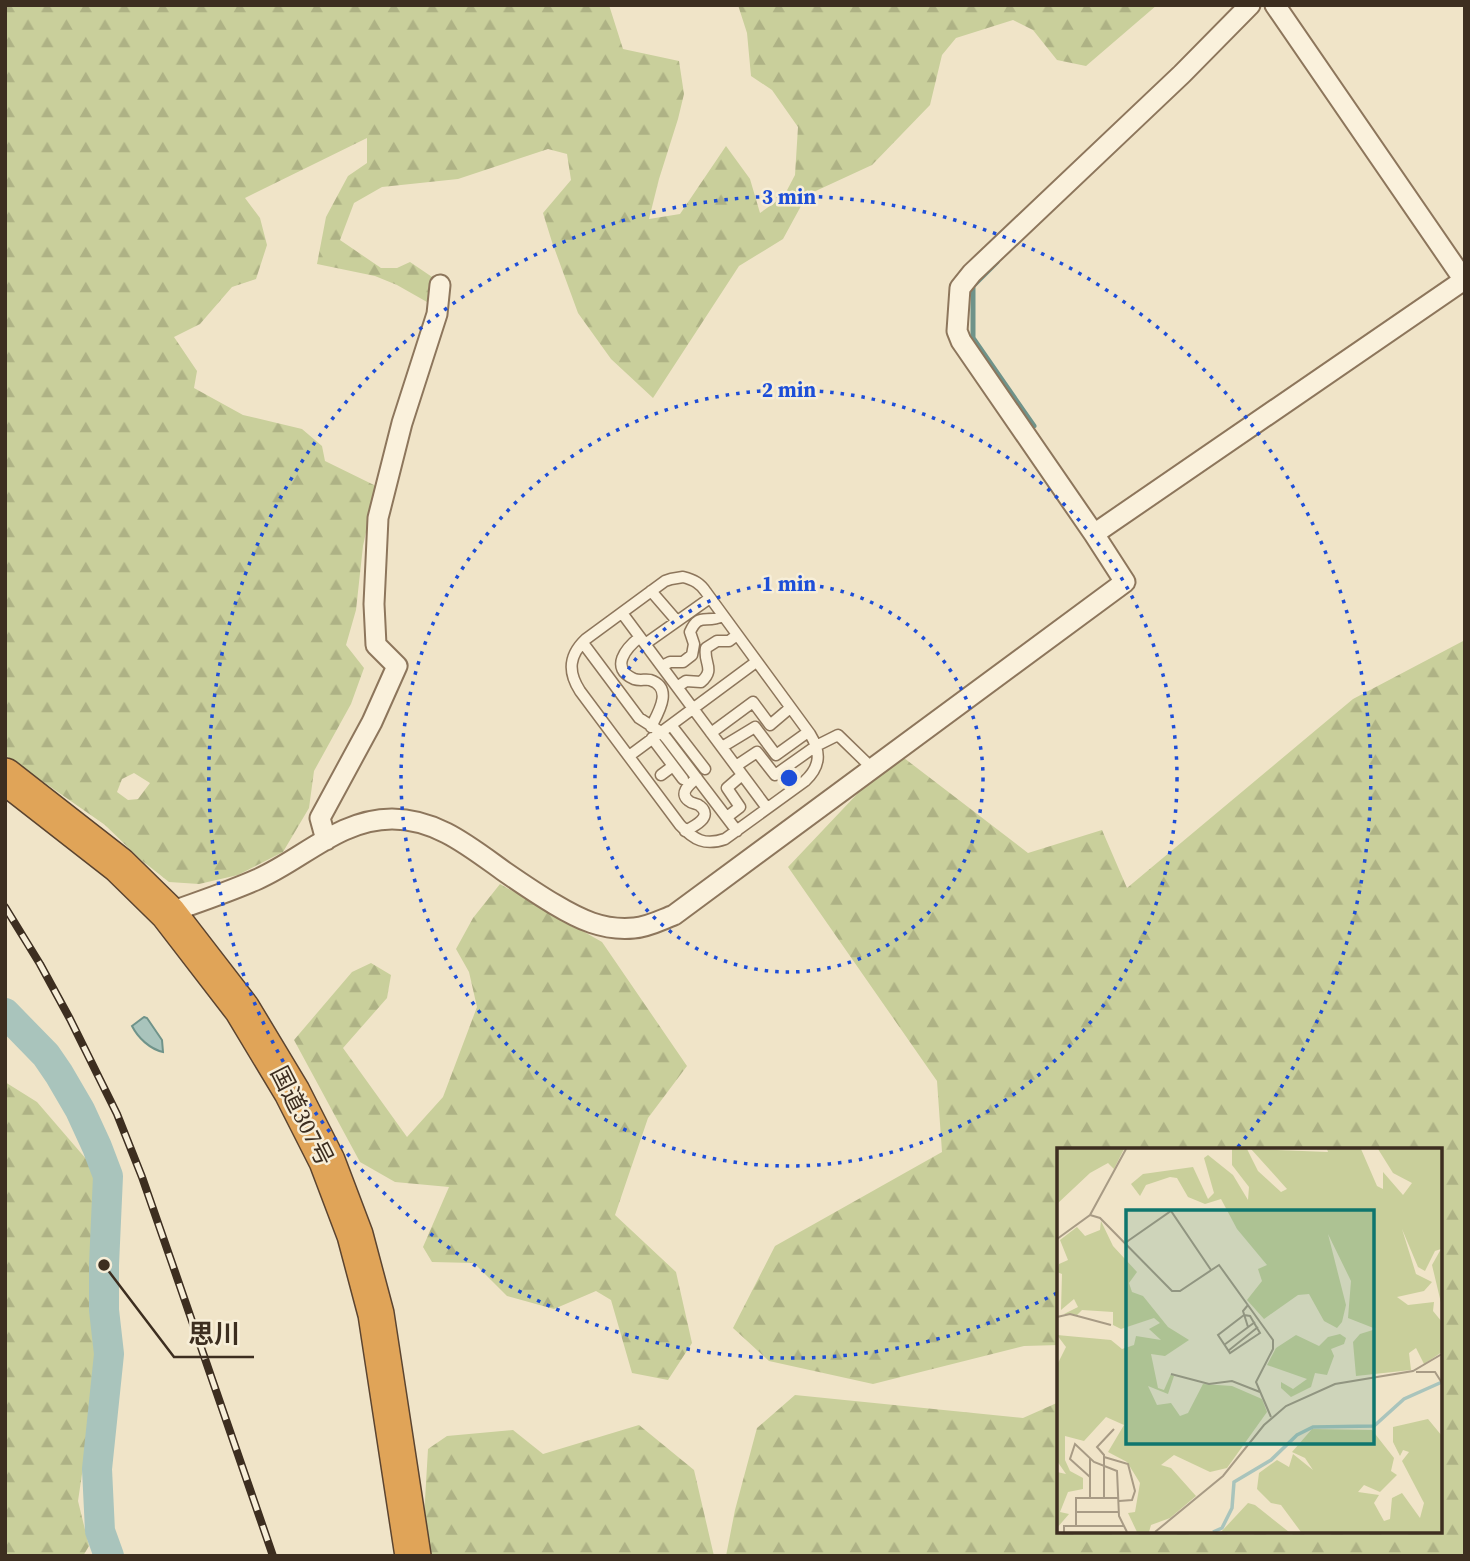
<svg xmlns="http://www.w3.org/2000/svg" width="1470" height="1561" font-family="'Source Serif 4','Noto Sans JP',serif">
  <style>
    .forest { fill: url(#forest-firs); fill-rule: evenodd }
    .water { fill: #a9c4bc; stroke: #6f938a; stroke-width: 2 }
    .lines { fill: none; stroke-linecap: round; stroke-linejoin: round }
    .stream { stroke: #6f938a; stroke-width: 5 }
    .river { stroke: #a9c4bc; stroke-width: 30 }
    .lane-casing { stroke: #8d765c; stroke-width: 13 }
    .street-casing { stroke: #8d765c; stroke-width: 23 }
    .highway-casing { stroke: #5b4430; stroke-width: 38 }
    .lane { stroke: #faf1dc; stroke-width: 10 }
    .street { stroke: #faf1dc; stroke-width: 19 }
    .highway { stroke: #e0a458; stroke-width: 35 }
    .rail-casing { stroke: #3d2e20; stroke-width: 8 }
    .rail { stroke: #f7eed8; stroke-width: 5; stroke-dasharray: 16; stroke-linecap: butt }
    .ring { fill: none; stroke: #1d4ed8; stroke-width: 3.5; stroke-dasharray: 3.5 7 }
    .labels { text-anchor: middle; stroke-width: 5; stroke-linejoin: round; paint-order: stroke }
    .street-label { font-size: 24px; fill: #3d2e20; stroke: #f7eed8 }
    .inset-river { fill: none; stroke: #a9c4bc; stroke-width: 3.5 }
    .inset-road { fill: none; stroke: #a89b85; stroke-width: 2 }
    .view { fill: #0f766e; fill-opacity: 0.15; stroke: #0f766e; stroke-width: 3.5 }
    .inset-edge { fill: none; stroke: #3d2e20; stroke-width: 3.5 }
    .centre { fill: #1d4ed8; stroke: #f7eed8; stroke-width: 3.5 }
    .ring-label { font-size: 21px; text-anchor: middle; font-weight: bold; fill: #1d4ed8; stroke: #f7eed8; stroke-width: 5; stroke-linejoin: round; paint-order: stroke }
    .leader { fill: none; stroke: #3d2e20; stroke-width: 2.5 }
    .callout-dot { fill: #3d2e20; stroke: #f7eed8; stroke-width: 2.5 }
    .callout-label { font-size: 26px; text-anchor: middle; font-weight: bold; fill: #3d2e20; stroke: #f7eed8; stroke-width: 5; stroke-linejoin: round; paint-order: stroke }
  </style>
  <defs>
    <pattern id="forest-firs" width="22" height="20" patternUnits="userSpaceOnUse" patternTransform="scale(1.75)"><rect width="22" height="20" fill="#c9cf9b"/><path d="M5 1l3.5 6h-7zM16 11l3.5 6h-7z" fill="#aeb285"/></pattern>
  </defs>
  <rect width="100%" height="100%" fill="#f0e4c8"/>
  <path class="forest" d="M5,5H609L623,49L679,61L684,94L678,119L659,179L649,219L680,214L726,146L750,179L760,213L784,196L795,175L798,127L772,90L751,76L747,33L738,5H1157L1086,66L1057,60L1033,30L1013,20L956,38L942,55L930,105L872,165L807,195L783,239L739,266L653,398L611,359L578,313L552,242L543,213L571,180L567,154L548,149L458,179L382,187L354,203L340,240L381,268H397L410,262L438,281L427,302L397,285L375,276L317,264L326,217L348,176L367,163V138L245,198L260,218L267,245L256,279L232,287L200,324L174,337L197,371L194,388L243,415L302,429L322,446L325,461L376,486L363,546L356,610L346,645L364,668L351,704L314,771L309,808L283,852L238,875L199,884L169,882L140,859L105,825L5,755ZM134,773L150,783L138,799L128,800L117,792L122,779Z
    M1465,640V1556H726L735,1510L757,1428L795,1395L1023,1418L1059,1402V1531H1440V1150H1059V1345L1024,1346L873,1384L769,1361L733,1328L775,1246L942,1152L937,1081L788,867L859,792L904,758L1028,853L1102,830L1127,888L1353,699Z
    M500,884L602,942L687,1066L648,1118L615,1215L676,1272L692,1343L668,1380L632,1373L611,1300L596,1291L554,1309L507,1296L474,1263L432,1262L423,1247L449,1187L395,1182L360,1162L294,1040L352,972L371,963L391,975L387,998L343,1048L407,1137L443,1097L477,1007L469,972L456,949L473,918Z
    M5,1082L37,1102L93,1167L99,1210L97,1291L105,1361L86,1447L78,1501L89,1546L83,1556H5Z
    M639,1425L694,1470L714,1556H429L424,1517L428,1449L447,1436L513,1430L543,1454Z"/>
  <path class="water" d="M144,1017L147,1018L162,1040L163,1052C150,1049 138,1038 132,1026Z"/>
  <g class="lines">
    <path class="stream" d="M997,262L973,286V338L1034,426"/>
    <path class="river" d="M5,1013L46,1055L59,1074L80,1110L97,1147L108,1176L104,1265V1310L109,1354L97,1469L100,1531L109,1556"/>
    <g class="lane-casing">
      <path id="lane" d="M683,577C694,580 700,583 706,592L810,734C821,752 821,766 805,781L725,839C705,846 694,840 680,825L580,691C567,671 569,655 586,639L665,581L671,579Z
        M651,591L677,621
        M622,613L767,808
        M640,637C626,648 609,668 634,679C640,681 645,679 650,680C674,688 658,713 651,727
        M583,643L639,718L661,732L667,739L737,831
        M645,644L710,598
        M662,666L670,662H683L692,655L694,644L690,632C699,612 705,624 723,616
        M677,687L686,681L701,682C716,669 703,663 706,648L717,641H729L737,635
        M671,725L705,769
        M711,733L753,702L770,725L790,708
        M652,738L683,779
        M722,747L755,727L776,755L808,732
        M629,756L756,662
        M736,766L757,752L775,775L816,746L838,735L873,769
        M661,775L673,766
        M727,817L740,807L727,788L742,775
        M685,831C693,827 714,817 700,806C697,803 692,804 689,801C678,793 690,784 697,778"/>
    </g>
    <g class="street-casing">
      <path id="street" d="M1094,534L1464,280L1275,5
        M326,840L320,818L372,722L397,666L376,645L374,604L378,518L402,423L437,314L440,285
        M168,913C198,902 229,892 258,879C303,859 340,819 392,819C437,819 470,847 505,872C521,883 537,894 554,904C579,919 603,931 634,928C648,927 661,920 674,915L1125,582L1094,534L961,341L957,331L960,288L972,273L1182,74L1250,5"/>
    </g>
    <g class="highway-casing">
      <path id="highway" d="M5,776L119,865L168,913L242,1009L292,1092L327,1161L355,1235L376,1314L413,1556"/>
    </g>
    <use href="#lane" class="lane"/>
    <use href="#street" class="street"/>
    <use href="#highway" class="highway"/>
    <g class="rail-casing">
      <path id="rail" d="M5,907L40,964L70,1019L117,1114L142,1177L173,1266L273,1556"/>
    </g>
    <use href="#rail" class="rail"/>
  </g>
  <g class="ring">
    <circle cx="789" cy="778" r="194"/>
    <circle cx="789" cy="778" r="388"/>
    <path d="M1057 1293A581 581 0 1 1 1237 1148"/>
  </g>
  <g class="labels">
    <g class="street-label">
      <text transform="translate(302 1116) rotate(63)" y="8">国道307号</text>
    </g>
  </g>
  <g transform="translate(1057 1148)">
    <rect width="385" height="385" fill="#f0e4c8"/>
    <path d="M0,1H67L57,21L51,15L33,25L0,56ZM175,1H190L201,23L224,44L230,41L194,1L271,4L270,1H304L320,38L326,41V24L346,47L355,35L336,25L321,1H385V159L375,117L384,101L378,103L368,123L361,119L345,81L359,126L375,134L367,143L340,149L351,157L377,154L376,163L385,174V204L367,216L359,200L352,205L354,222L299,228L296,194L303,186L319,181L291,170L294,133L271,86L289,157L285,174L280,180L267,173L252,146L241,147L207,171L190,152L205,133L201,121L210,117L180,81L164,51L148,56L131,49L120,30L113,29L89,37L83,48L74,36L86,26L136,19L151,51L157,45L147,10L151,7L176,27L191,52L192,39L175,17ZM44,73L56,98L80,124L72,135L75,144L86,148L111,179L132,192L108,208L94,206L101,240L107,242L114,226L117,228L111,246L91,238L100,257L114,255L123,268L131,265L146,236L175,238L205,251L210,264L170,320L153,324L117,307L104,317L114,320L139,348L113,370L94,377L92,384H80L71,365L78,364L83,335L70,314L51,304L67,277L49,269L27,293L8,288V312L13,323L26,330V341L11,344L3,364L12,366L0,380V324L9,326L0,313V217L9,199L0,187L54,192L65,201L77,197L79,188L104,192L92,181L103,175L97,170L64,181L56,177V164L25,162L20,167L7,166L21,159L17,151L4,162L5,126L0,124L2,116L11,112L3,92L20,79L28,88L43,82ZM283,186L289,190L287,196L274,201L277,208L270,227L258,225L254,239L234,249L224,240V234L236,241L250,231L210,217L219,200L239,187L262,198L271,189ZM371,271L385,288V384H244L224,357L214,355L200,341L202,325L220,312L232,319L236,306L256,322L248,310L235,304L255,281L315,282L337,310L334,323L340,327L323,344L307,337L301,344L322,347L317,355L327,373L333,371L335,350L345,345L363,370L367,355L345,313L352,304L346,302L343,308L336,294V279ZM191,355L198,357L232,384H164Z" fill="#c9cf9b"/>
    <path class="inset-river" d="M156,384L165,380L175,360L177,334L214,312L240,287L256,279L317,278L347,251L385,234"/>
    <path class="inset-road" d="M33,67L43,70L115,143H123L162,117L216,192V201L199,234L214,269M0,91L33,67L69,1M68,95L114,63L154,122M187,167L193,168L203,185L173,205L161,187ZM0,169L13,166L54,177M191,179L186,163L191,157M167,197L198,174M171,203L201,179M359,224H378L385,235M114,226L152,236L175,233L203,244M47,309L71,316L78,343L75,352L62,353M33,310V350M33,329L13,311L18,296L37,314L60,323L62,368L70,384M47,350V307L40,299L57,281M19,364H62M19,378V350H62M7,384V378H66M98,384L166,328L207,277L229,258L278,236L356,223L385,206"/>
    <path class="view" d="M69,62H317V296H69Z"/>
    <rect width="385" height="385" class="inset-edge"/>
  </g>
  <circle cx="789" cy="778" r="10" class="centre"/>
  <g class="ring-label">
    <text x="789" y="204">3 min</text>
    <text x="789" y="397">2 min</text>
    <text x="789" y="591">1 min</text>
  </g>
  <path class="leader" d="M104 1265L174 1357H254"/>
  <circle class="callout-dot" cx="104" cy="1265" r="7"/>
  <g class="callout-label">
    <text x="214" y="1343">思川</text>
  </g>
  <rect width="1470" height="1561" fill="none" stroke="#3d2e20" stroke-width="14"/>
</svg>
